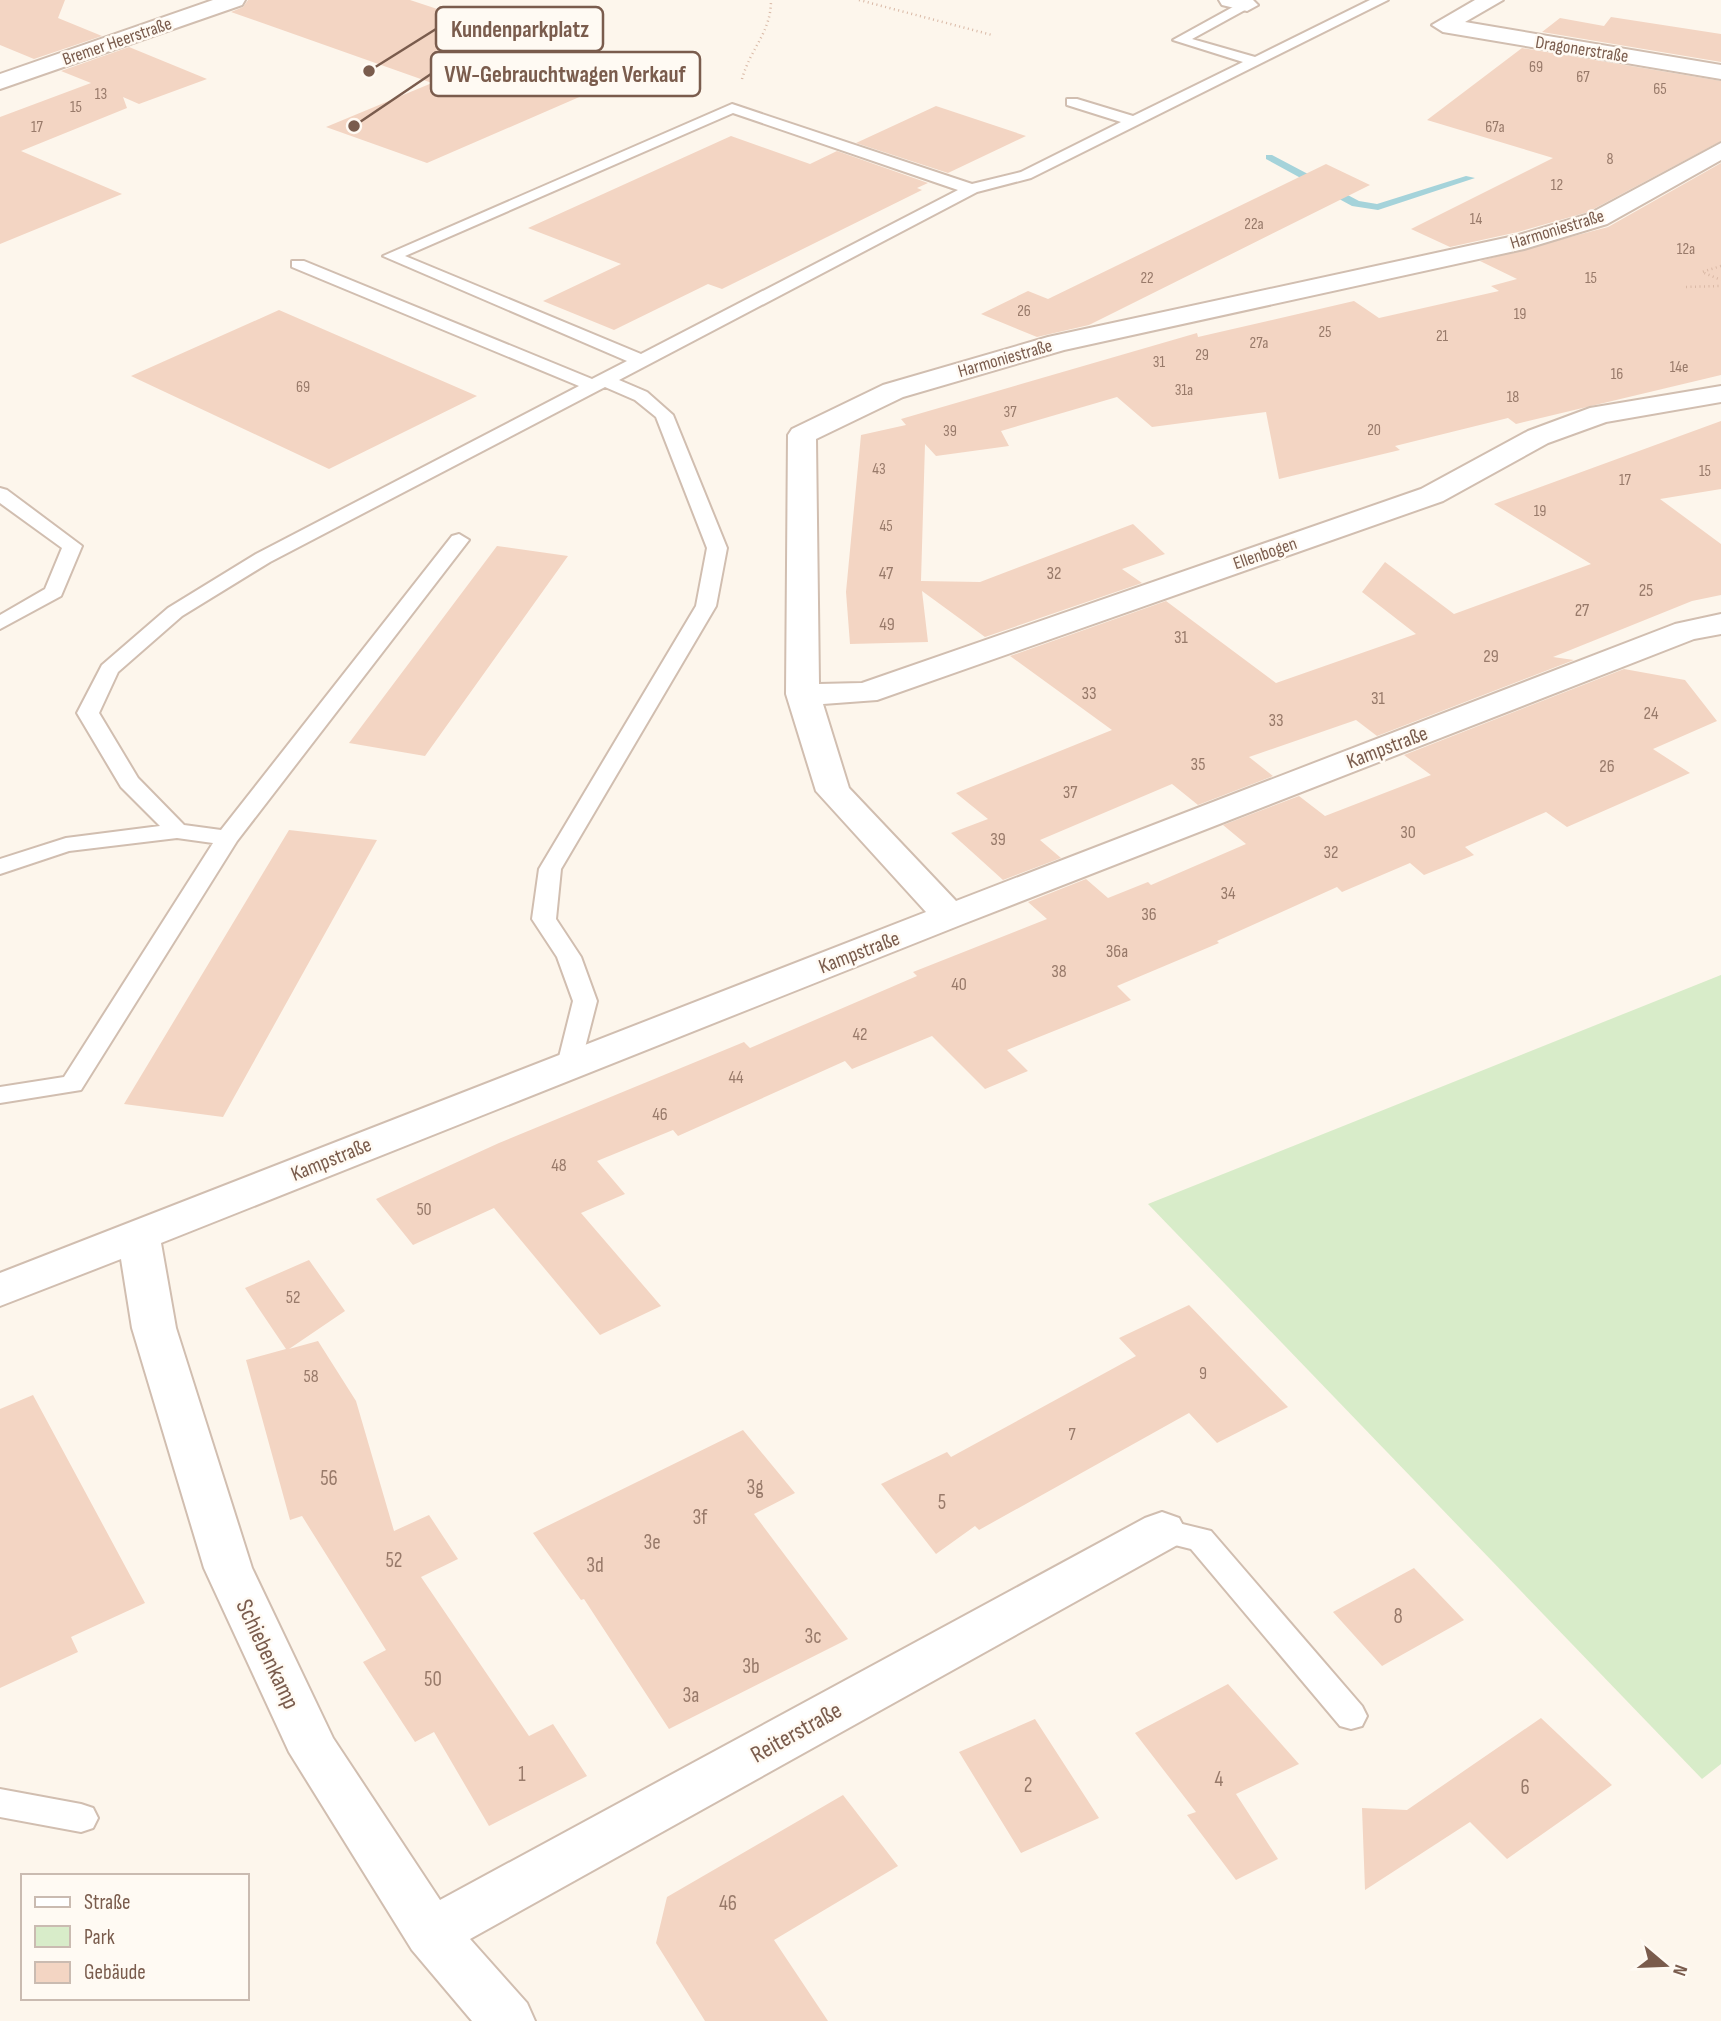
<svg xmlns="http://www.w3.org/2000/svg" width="1721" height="2021" font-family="'Sofia Sans Condensed',sans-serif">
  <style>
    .green { fill: #d8ecc9 }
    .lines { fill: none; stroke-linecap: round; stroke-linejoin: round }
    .stream { fill: #a5d3da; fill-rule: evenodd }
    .building { fill: #f3d5c3 }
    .service-casing { stroke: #d1beb0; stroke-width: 4 }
    .minor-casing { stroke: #d1beb0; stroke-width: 4 }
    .tertiary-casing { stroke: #d1beb0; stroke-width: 4 }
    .path { stroke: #d9b8a5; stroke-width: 2.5; stroke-dasharray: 1 3.5; stroke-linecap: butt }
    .service { fill: #fff; fill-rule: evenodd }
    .minor { fill: #fff; fill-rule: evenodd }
    .tertiary { fill: #fff; fill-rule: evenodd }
    .labels { text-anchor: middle; stroke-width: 5; stroke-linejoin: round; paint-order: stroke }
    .far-number-label { font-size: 16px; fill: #987a6a }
    .far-street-label { font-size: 18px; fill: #7a5c4d; stroke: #fffaf3 }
    .number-label { font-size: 18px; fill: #987a6a }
    .street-label { font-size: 21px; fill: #7a5c4d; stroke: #fffaf3 }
    .near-number-label { font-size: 21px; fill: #987a6a }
    .near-street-label { font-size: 24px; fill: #7a5c4d; stroke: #fffaf3 }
    .leader { fill: none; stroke: #7a5c4d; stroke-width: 2.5 }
    .callout-dot { fill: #7a5c4d; stroke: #fffaf3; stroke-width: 2.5 }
    .callout { fill: #fffaf3; stroke: #7a5c4d; stroke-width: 2.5 }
    .callout-label { font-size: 23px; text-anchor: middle; font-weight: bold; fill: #7a5c4d }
  </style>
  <rect width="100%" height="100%" fill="#fdf6ec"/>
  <path class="green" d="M1721,975V1764L1702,1779L1148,1204Z"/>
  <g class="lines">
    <path class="stream" d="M1266,155H1272L1359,201L1377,204L1466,176L1475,178L1378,210L1352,206L1266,159Z"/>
  </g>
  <path class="building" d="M0,0H65L58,18L102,36L34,59L0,45Z
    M248,0H410L522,37L530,34L630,68L590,84L600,88L427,163L326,127L432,83L231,12L243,7Z
    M1611,17L1721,34V62L1542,32L1560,18L1604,26Z
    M129,47L207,79L139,104L123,97L127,108L21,151L122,194L0,244V117L91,83L61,71Z
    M1522,48L1721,81V141L1588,212L1518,232L1450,247L1411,229L1553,158L1427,120Z
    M936,106L1026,136L948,173L856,143Z
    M731,136L810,164L837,151L928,183L917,188L922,190L722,289L708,284L614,330L543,301L621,264L528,228Z
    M1721,163V375L1516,424L1508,418L1395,446L1400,450L1279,479L1266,412L1152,427L1117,397L1001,431L1009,446L936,456L925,444L921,581L980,582L1133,524L1165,554L1122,569L1142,583L985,637L922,591L928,642L850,644L846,592L861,435L906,425L901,419L1197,333L1198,337L1354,301L1379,318L1499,291L1491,286L1517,279L1480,261L1608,227Z
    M1326,164L1370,185L1089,325L1037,337L981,314L1028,291L1048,299Z
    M279,310L477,396L329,469L131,376Z
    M1721,421V489L1660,499L1721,544V595L1692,601L1553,657L1574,660L1377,736L1356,720L1249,757L1273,776L1198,805L1172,784L1040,840L1061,858L1003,880L951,833L988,819L956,793L1112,730L1010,656L1166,601L1276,683L1416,634L1362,592L1385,562L1454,614L1591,564L1494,504Z
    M497,546L568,556L425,756L349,743Z
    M1624,669L1685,680L1717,721L1653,749L1690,773L1567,827L1546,812L1465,847L1474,855L1424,875L1410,863L1342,892L1337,887L1217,941L1219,943L1117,986L1131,1000L1007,1050L1028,1071L985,1089L932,1036L852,1069L845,1061L678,1136L673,1130L597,1161L625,1194L581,1213L661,1306L600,1335L494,1208L413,1245L376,1199L499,1143L744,1042L750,1048L917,976L913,972L1047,919L1028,902L1086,879L1108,898L1148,882L1151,885L1246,844L1223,825L1299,796L1325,816L1431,775L1404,755Z
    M289,830L377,840L223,1117L124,1104Z
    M309,1260L345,1311L289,1349L318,1341L356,1401L394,1531L429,1515L458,1559L421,1577L529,1736L553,1724L587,1776L489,1826L434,1732L415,1742L363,1662L386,1650L302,1516L290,1520L246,1360L286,1349L245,1288Z
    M1189,1305L1288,1407L1217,1443L1189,1413L979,1530L975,1526L936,1554L881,1484L947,1452L951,1457L1136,1356L1119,1338Z
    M33,1395L145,1603L71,1637L78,1652L0,1688V1409Z
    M743,1430L795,1493L754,1514L848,1639L669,1729L584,1599L581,1600L533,1533Z
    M1414,1568L1464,1620L1382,1666L1333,1612Z
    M1228,1684L1299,1764L1236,1794L1278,1859L1236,1880L1187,1815L1196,1812L1135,1733Z
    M1541,1718L1612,1785L1507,1859L1470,1822L1365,1890L1362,1808L1407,1810Z
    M1035,1719L1099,1818L1021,1853L959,1752Z
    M843,1795L898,1866L774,1940L828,2021H705L656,1943L667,1897Z"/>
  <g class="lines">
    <g class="service-casing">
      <path id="service" d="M1370,0H1388L1031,178L977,192L619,380L647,392L673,415L727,548L716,606L561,869L556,919L581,957L597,1001L579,1071H561L557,1065L573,1001L557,957L532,919L539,869L696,606L707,548L656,417L635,400L605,387L270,562L182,616L118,672L99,713L138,778L184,825L221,830L452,536L459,534L469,540L237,841L81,1090L0,1103V1087L64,1077L213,843L177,838L69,851L0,874V859L66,838L160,826L121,787L77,713L102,665L168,608L256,554L579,386L292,267V261H304L592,379L627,361L383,256L732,104L972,184L1021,172L1121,122L1067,105V99H1077L1133,116L1243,62L1173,40L1242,2L1254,5L1192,39L1255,57ZM733,113L958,190L641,354L405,256Z
        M0,488L7,490L82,546L61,596L0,629V615L45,589L62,548L0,503Z
        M1162,1519L1211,1531L1362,1706L1367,1716L1362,1726L1351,1729L1340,1726L1191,1549L1151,1539L1147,1531L1151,1523Z
        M0,1789L81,1804L93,1808L98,1818L93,1828L81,1832L0,1817Z"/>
    </g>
    <g class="minor-casing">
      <path id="minor" d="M1219,0H1253L1258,5L1247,11L1222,5Z
        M1475,0H1503L1465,22L1721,65V79L1443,32L1432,25Z
        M1721,143V160L1607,224L1524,249L1064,350L903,397L816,439L819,684L862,683L1421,489L1528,431L1590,408L1721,386V402L1606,422L1548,443L1443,501L877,700L823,704L849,788L956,901L1675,624L1721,614V634L1694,639L963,924L161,1243L176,1328L252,1568L333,1738L440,1900L1145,1518L1162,1512L1179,1518L1186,1531L1179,1544L470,1939L527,2003L535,2021H472L412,1950L289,1752L204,1568L132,1328L121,1259L0,1306V1273L926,912L816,791L786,694L788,435L792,429L883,385L1048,337L1519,235L1589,214Z"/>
    </g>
    <g class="tertiary-casing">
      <path id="tertiary" d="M213,0H245L242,5L0,89V74Z"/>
    </g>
    <path class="path" d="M859,0L992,35
      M742,79C751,47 771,33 771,0
      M1721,266L1702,272L1721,280
      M1686,287L1721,286"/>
    <use href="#service" class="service"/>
    <use href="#minor" class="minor"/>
    <use href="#tertiary" class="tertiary"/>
  </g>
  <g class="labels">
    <g class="far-number-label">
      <text x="1536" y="72">69</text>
      <text x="1583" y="82">67</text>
      <text x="1660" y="94">65</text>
      <text x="101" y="99">13</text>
      <text x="76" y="112">15</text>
      <text x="37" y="132">17</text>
      <text x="1495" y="132">67a</text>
      <text x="1610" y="164">8</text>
      <text x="1557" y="190">12</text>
      <text x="1476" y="224">14</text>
      <text x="1254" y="229">22a</text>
      <text x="1686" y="254">12a</text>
      <text x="1147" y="283">22</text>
      <text x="1591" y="283">15</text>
      <text x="1024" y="316">26</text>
      <text x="1520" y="319">19</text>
      <text x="1325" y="337">25</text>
      <text x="1442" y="341">21</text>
      <text x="1259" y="348">27a</text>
      <text x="1202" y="360">29</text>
      <text x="1159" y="367">31</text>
      <text x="1679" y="372">14e</text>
      <text x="1617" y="379">16</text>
      <text x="303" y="392">69</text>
      <text x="1184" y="395">31a</text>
      <text x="1513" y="402">18</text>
      <text x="1010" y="417">37</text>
      <text x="1374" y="435">20</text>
      <text x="950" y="436">39</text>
      <text x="879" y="474">43</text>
      <text x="1705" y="476">15</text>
      <text x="1625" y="485">17</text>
      <text x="1540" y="516">19</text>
      <text x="886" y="531">45</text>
    </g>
    <g class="far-street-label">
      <text transform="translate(117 41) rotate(-19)" y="6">Bremer Heerstraße</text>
      <text transform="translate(1582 49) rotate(9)" y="6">Dragonerstraße</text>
      <text transform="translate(1557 229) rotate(-17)" y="6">Harmoniestraße</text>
      <text transform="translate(1005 358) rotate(-16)" y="6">Harmoniestraße</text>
      <text transform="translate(1265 553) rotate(-19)" y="6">Ellenbogen</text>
    </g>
    <g class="number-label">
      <text x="886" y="579">47</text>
      <text x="1054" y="579">32</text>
      <text x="1646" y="596">25</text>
      <text x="1582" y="616">27</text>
      <text x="887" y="630">49</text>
      <text x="1181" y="643">31</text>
      <text x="1491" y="662">29</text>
      <text x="1089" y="699">33</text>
      <text x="1378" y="704">31</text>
      <text x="1651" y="719">24</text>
      <text x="1276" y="726">33</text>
      <text x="1198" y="770">35</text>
      <text x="1607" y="772">26</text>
      <text x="1070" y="798">37</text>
      <text x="1408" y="838">30</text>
      <text x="998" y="845">39</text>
      <text x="1331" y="858">32</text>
      <text x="1228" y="899">34</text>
      <text x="1149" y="920">36</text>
      <text x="1117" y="957">36a</text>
      <text x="1059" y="977">38</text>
      <text x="959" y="990">40</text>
      <text x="860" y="1040">42</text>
      <text x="736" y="1083">44</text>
      <text x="660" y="1120">46</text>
      <text x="559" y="1171">48</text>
      <text x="424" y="1215">50</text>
      <text x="293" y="1303">52</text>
      <text x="1203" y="1379">9</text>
      <text x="311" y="1382">58</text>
      <text x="1072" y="1440">7</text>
    </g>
    <g class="street-label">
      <text transform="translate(1387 747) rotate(-21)" y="7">Kampstraße</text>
      <text transform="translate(859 952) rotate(-21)" y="7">Kampstraße</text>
      <text transform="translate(331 1159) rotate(-22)" y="7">Kampstraße</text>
    </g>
    <g class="near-number-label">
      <text x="329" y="1485">56</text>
      <text x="755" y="1494">3g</text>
      <text x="942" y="1509">5</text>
      <text x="700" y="1524">3f</text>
      <text x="652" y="1549">3e</text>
      <text x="394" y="1567">52</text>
      <text x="595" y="1572">3d</text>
      <text x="1398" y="1623">8</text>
      <text x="813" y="1643">3c</text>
      <text x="751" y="1673">3b</text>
      <text x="433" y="1686">50</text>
      <text x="691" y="1702">3a</text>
      <text x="522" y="1781">1</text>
      <text x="1219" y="1786">4</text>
      <text x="1028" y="1792">2</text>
      <text x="1525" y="1794">6</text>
      <text x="728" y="1910">46</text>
    </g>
    <g class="near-street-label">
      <text transform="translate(268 1654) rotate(65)" y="8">Schiebenkamp</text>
      <text transform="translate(796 1732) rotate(-29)" y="8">Reiterstraße</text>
    </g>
  </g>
  <path class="leader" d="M369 71L436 29M354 126L431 74"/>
  <g class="callout-dot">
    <circle cx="369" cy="71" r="7"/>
    <circle cx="354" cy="126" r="7"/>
  </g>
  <g class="callout">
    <rect x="436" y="7" width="167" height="44" rx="7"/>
    <rect x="431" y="52" width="269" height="44" rx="7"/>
  </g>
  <g class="callout-label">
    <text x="520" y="37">Kundenparkplatz</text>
    <text x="565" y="82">VW-Gebrauchtwagen Verkauf</text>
  </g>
  <rect x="21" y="1874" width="228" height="126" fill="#fffaf3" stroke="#cabbb1" stroke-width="2"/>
  <rect x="35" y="1897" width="35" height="10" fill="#ffffff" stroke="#cabbb1" stroke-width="2"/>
  <text x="84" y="1909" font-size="21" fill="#7a5c4d">Straße</text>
  <rect x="35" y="1926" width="35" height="21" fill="#d8ecc9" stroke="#cabbb1" stroke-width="2"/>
  <text x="84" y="1944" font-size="21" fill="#7a5c4d">Park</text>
  <rect x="35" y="1962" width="35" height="21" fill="#f3d5c3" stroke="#cabbb1" stroke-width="2"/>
  <text x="84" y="1979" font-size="21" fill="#7a5c4d">Gebäude</text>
  <g transform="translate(1665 1965) rotate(109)" stroke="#fffaf3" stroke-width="5" paint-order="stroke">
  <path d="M0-5L12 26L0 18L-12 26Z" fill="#7a5c4d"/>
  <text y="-10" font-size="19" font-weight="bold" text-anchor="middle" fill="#7a5c4d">N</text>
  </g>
</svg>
